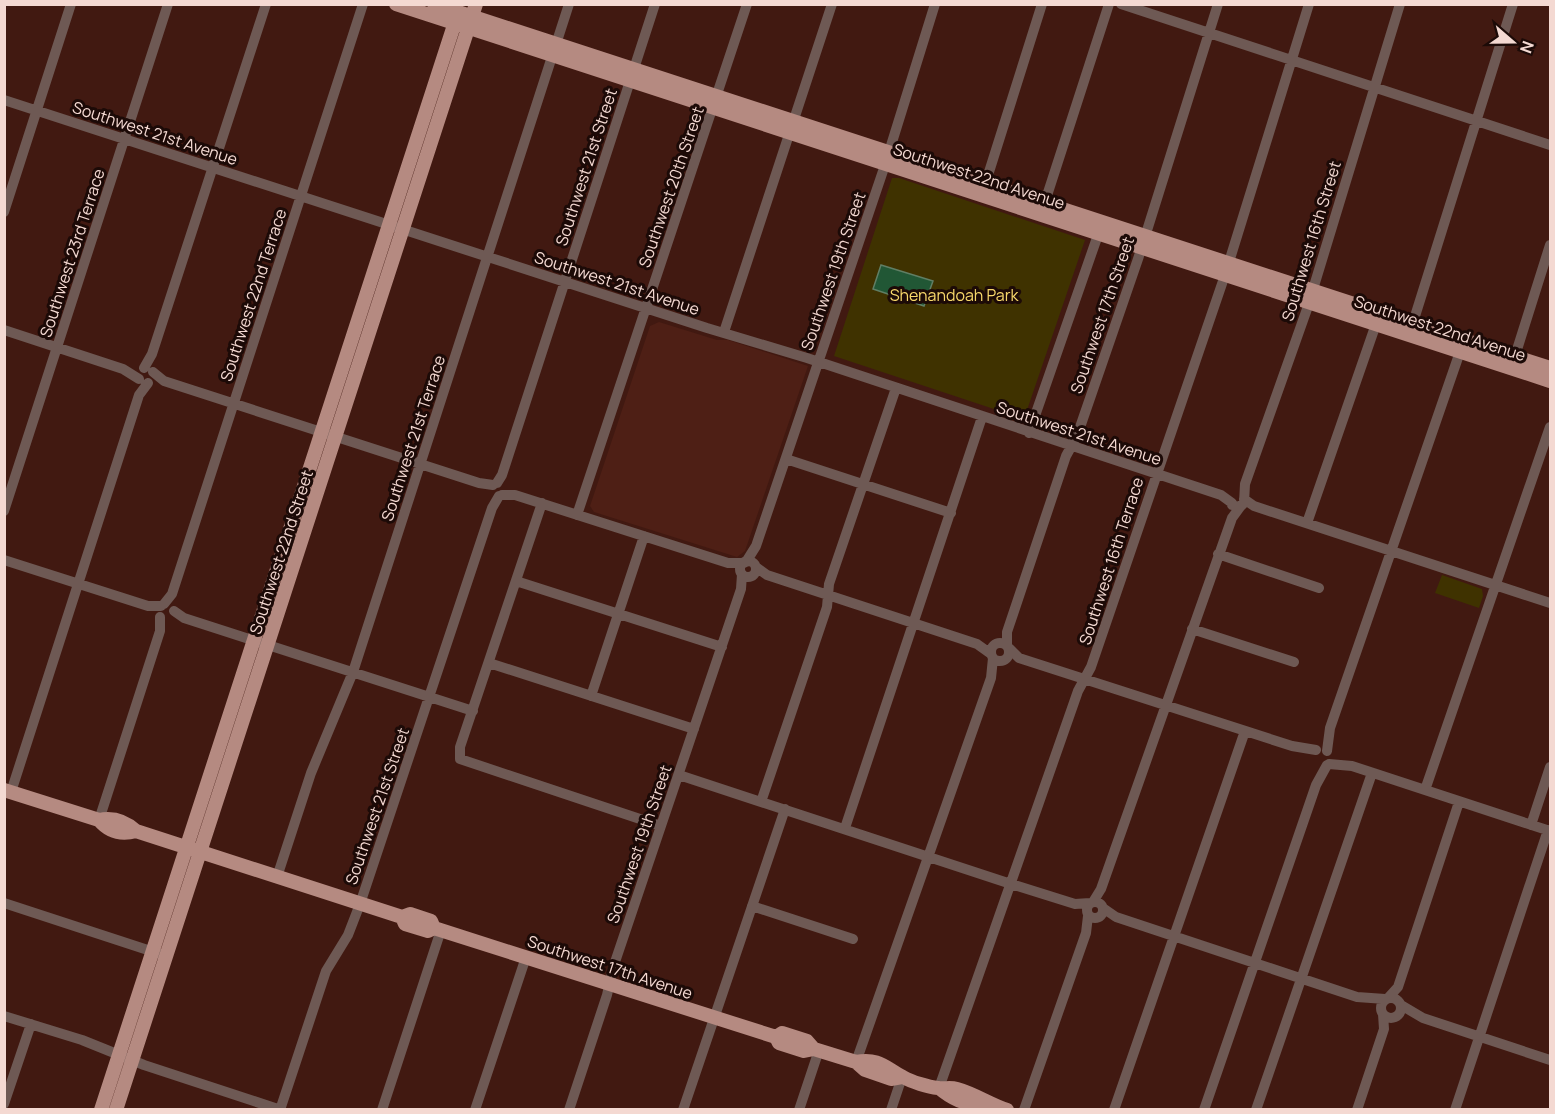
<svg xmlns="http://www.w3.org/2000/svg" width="1555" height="1114" font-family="Manrope,sans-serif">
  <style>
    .built { fill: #4e1f15 }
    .green { fill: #3f3200 }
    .water { fill: #215735; stroke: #607e64; stroke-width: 1.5 }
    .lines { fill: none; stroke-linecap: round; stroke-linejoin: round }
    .minor { stroke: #6e5954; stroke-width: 10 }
    .major { stroke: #b58a81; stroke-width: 14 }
    .labels { text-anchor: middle; stroke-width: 6; stroke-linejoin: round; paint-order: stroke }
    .street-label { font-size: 16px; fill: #f4d9d2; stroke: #1c0a07 }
    .park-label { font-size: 16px; fill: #f8d86b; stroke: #1c0a07 }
  </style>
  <rect width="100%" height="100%" fill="#411911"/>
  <path class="built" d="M659,322L717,340H728L808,366L745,551L737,557L594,512L590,506L650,326Z"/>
  <path class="green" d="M892,178H899L1085,240L1024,419L834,356Z
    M1442,575L1482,589L1483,596L1479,608L1435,593Z"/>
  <path class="water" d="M881,265L933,281L924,306L873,289Z"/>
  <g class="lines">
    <path class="minor" d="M1121,4L1550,145
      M4,100L707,328L807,358L1221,495L1232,503
      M983,191L1042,4
      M1042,211L1109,4
      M4,212L71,4
      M1411,329L1513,4
      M4,330L123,369L139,379
      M724,332L832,4
      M1515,356L1550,245
      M144,368L152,354L266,4
      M153,372L164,381L479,483L493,485
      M1029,433L1099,232
      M786,459L951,513
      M497,483L502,475L655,4
      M502,495H515L728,563H744
      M1244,499L1254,506L1550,603
      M542,503L460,747V759L661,826
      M1232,505L1240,507L1244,503L1245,484L1307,309L1400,4
      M4,511L168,4
      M577,515L747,4
      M1307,523L1376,324
      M1218,554L1319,588
      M4,560L148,606H161
      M740 569a8 8 0 1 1 16 0a8 8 0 1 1-16 0Z
      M746,562L756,546L884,168L935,4
      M756,567L767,575L977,644L991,654
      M516,581L722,647
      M164,604L172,594L363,4
      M174,611L184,618L473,711
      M1192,629L1294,662
      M991 652a9 9 0 1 1 18 0a9 9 0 1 1-18 0Z
      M1007,646V632L1066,456L1077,436L1139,256L1218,4
      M1009,648L1019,658L1292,746L1316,750
      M489,663L694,729
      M591,696L644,536
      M1327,751L1330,728L1462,346
      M1329,764L1352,766L1550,831
      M679,775L1011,884L1075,904L1090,903
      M1425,790L1550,427
      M11,792L139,395L148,383
      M761,802L827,607L829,584L896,388
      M99,820L160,631V617
      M1531,825L1550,767
      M845,828L982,417
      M277,877L311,773L353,672L569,4
      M1087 910a8 8 0 1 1 16 0a8 8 0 1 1-16 0Z
      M1093,902L1101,889L1232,518L1240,507
      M4,903L160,954
      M752,906L853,939
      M1103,908L1116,917L1357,997L1385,999
      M1381 1008a10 10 0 1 1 20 0a10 10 0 1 1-20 0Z
      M1388,998L1398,987L1459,802
      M1401,1005L1423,1018L1550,1060
      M4,1016L82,1040L144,1065L281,1110
      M856,1062L991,678L993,658
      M939,1088L1078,691L1091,667L1225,275L1309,4
      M4,1104L31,1024
      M280,1110L326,971L348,935L360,904L492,508L499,496
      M382,1110L441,930
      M475,1110L526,957
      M569,1110L607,995L613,968L741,589L742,574
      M683,1110L785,809
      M799,1110L819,1050
      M891,1110L902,1077
      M1024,1110L1086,933L1088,916
      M1114,1110L1245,731
      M1204,1110L1316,785L1327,765
      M1256,1110L1372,773
      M1357,1110L1384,1029L1383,1014
      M1455,1110L1548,830"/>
    <path class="major" d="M396,4L1550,381
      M434,4L1550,368
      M4,790L99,820C113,817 125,821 136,831L402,917L410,914L431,921L434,928
      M99,820C109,832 121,835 136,831
      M402,917L405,924L428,931L434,928L776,1037L779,1043L804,1051L814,1049L856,1062L865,1070L891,1079L902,1077
      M776,1037L782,1033L807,1041L814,1049
      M856,1062C880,1058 885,1068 903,1077C912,1082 928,1087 938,1088C945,1089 950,1087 957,1089C975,1094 989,1104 1007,1110
      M939,1088C952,1099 968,1107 985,1103
      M101,1110L457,16
      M116,1110L476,4"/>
  </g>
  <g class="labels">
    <g class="street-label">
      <text transform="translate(155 133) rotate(18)" y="6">Southwest 21st Avenue</text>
      <text transform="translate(586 167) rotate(-72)" y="6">Southwest 21st Street</text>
      <text transform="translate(979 176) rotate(18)" y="6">Southwest 22nd Avenue</text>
      <text transform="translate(671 187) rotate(-71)" y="6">Southwest 20th Street</text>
      <text transform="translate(1311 241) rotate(-73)" y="6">Southwest 16th Street</text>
      <text transform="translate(72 253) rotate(-72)" y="6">Southwest 23rd Terrace</text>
      <text transform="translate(833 271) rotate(-71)" y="6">Southwest 19th Street</text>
      <text transform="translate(617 283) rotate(18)" y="6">Southwest 21st Avenue</text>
      <text transform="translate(253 295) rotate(-72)" y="6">Southwest 22nd Terrace</text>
      <text transform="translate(1102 315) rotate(-71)" y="6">Southwest 17th Street</text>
      <text transform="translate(1440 328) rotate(18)" y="6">Southwest 22nd Avenue</text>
      <text transform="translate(1079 433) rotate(18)" y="6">Southwest 21st Avenue</text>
      <text transform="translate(413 438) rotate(-72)" y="6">Southwest 21st Terrace</text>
      <text transform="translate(281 552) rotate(-72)" y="6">Southwest 22nd Street</text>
      <text transform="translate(1111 561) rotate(-72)" y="6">Southwest 16th Terrace</text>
      <text transform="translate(377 806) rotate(-71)" y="6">Southwest 21st Street</text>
      <text transform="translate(639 844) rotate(-71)" y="6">Southwest 19th Street</text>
      <text transform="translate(610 967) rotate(18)" y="6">Southwest 17th Avenue</text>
    </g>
    <g class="park-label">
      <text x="954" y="301">Shenandoah Park</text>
    </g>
  </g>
  <rect width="1555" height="1114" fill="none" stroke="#f4d9d2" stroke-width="12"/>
  <g transform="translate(1513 42) rotate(110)" stroke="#1c0a07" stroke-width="4.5" paint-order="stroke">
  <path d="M0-4.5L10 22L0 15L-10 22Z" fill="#f4d9d2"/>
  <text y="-9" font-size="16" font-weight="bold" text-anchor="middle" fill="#f4d9d2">N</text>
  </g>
</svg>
